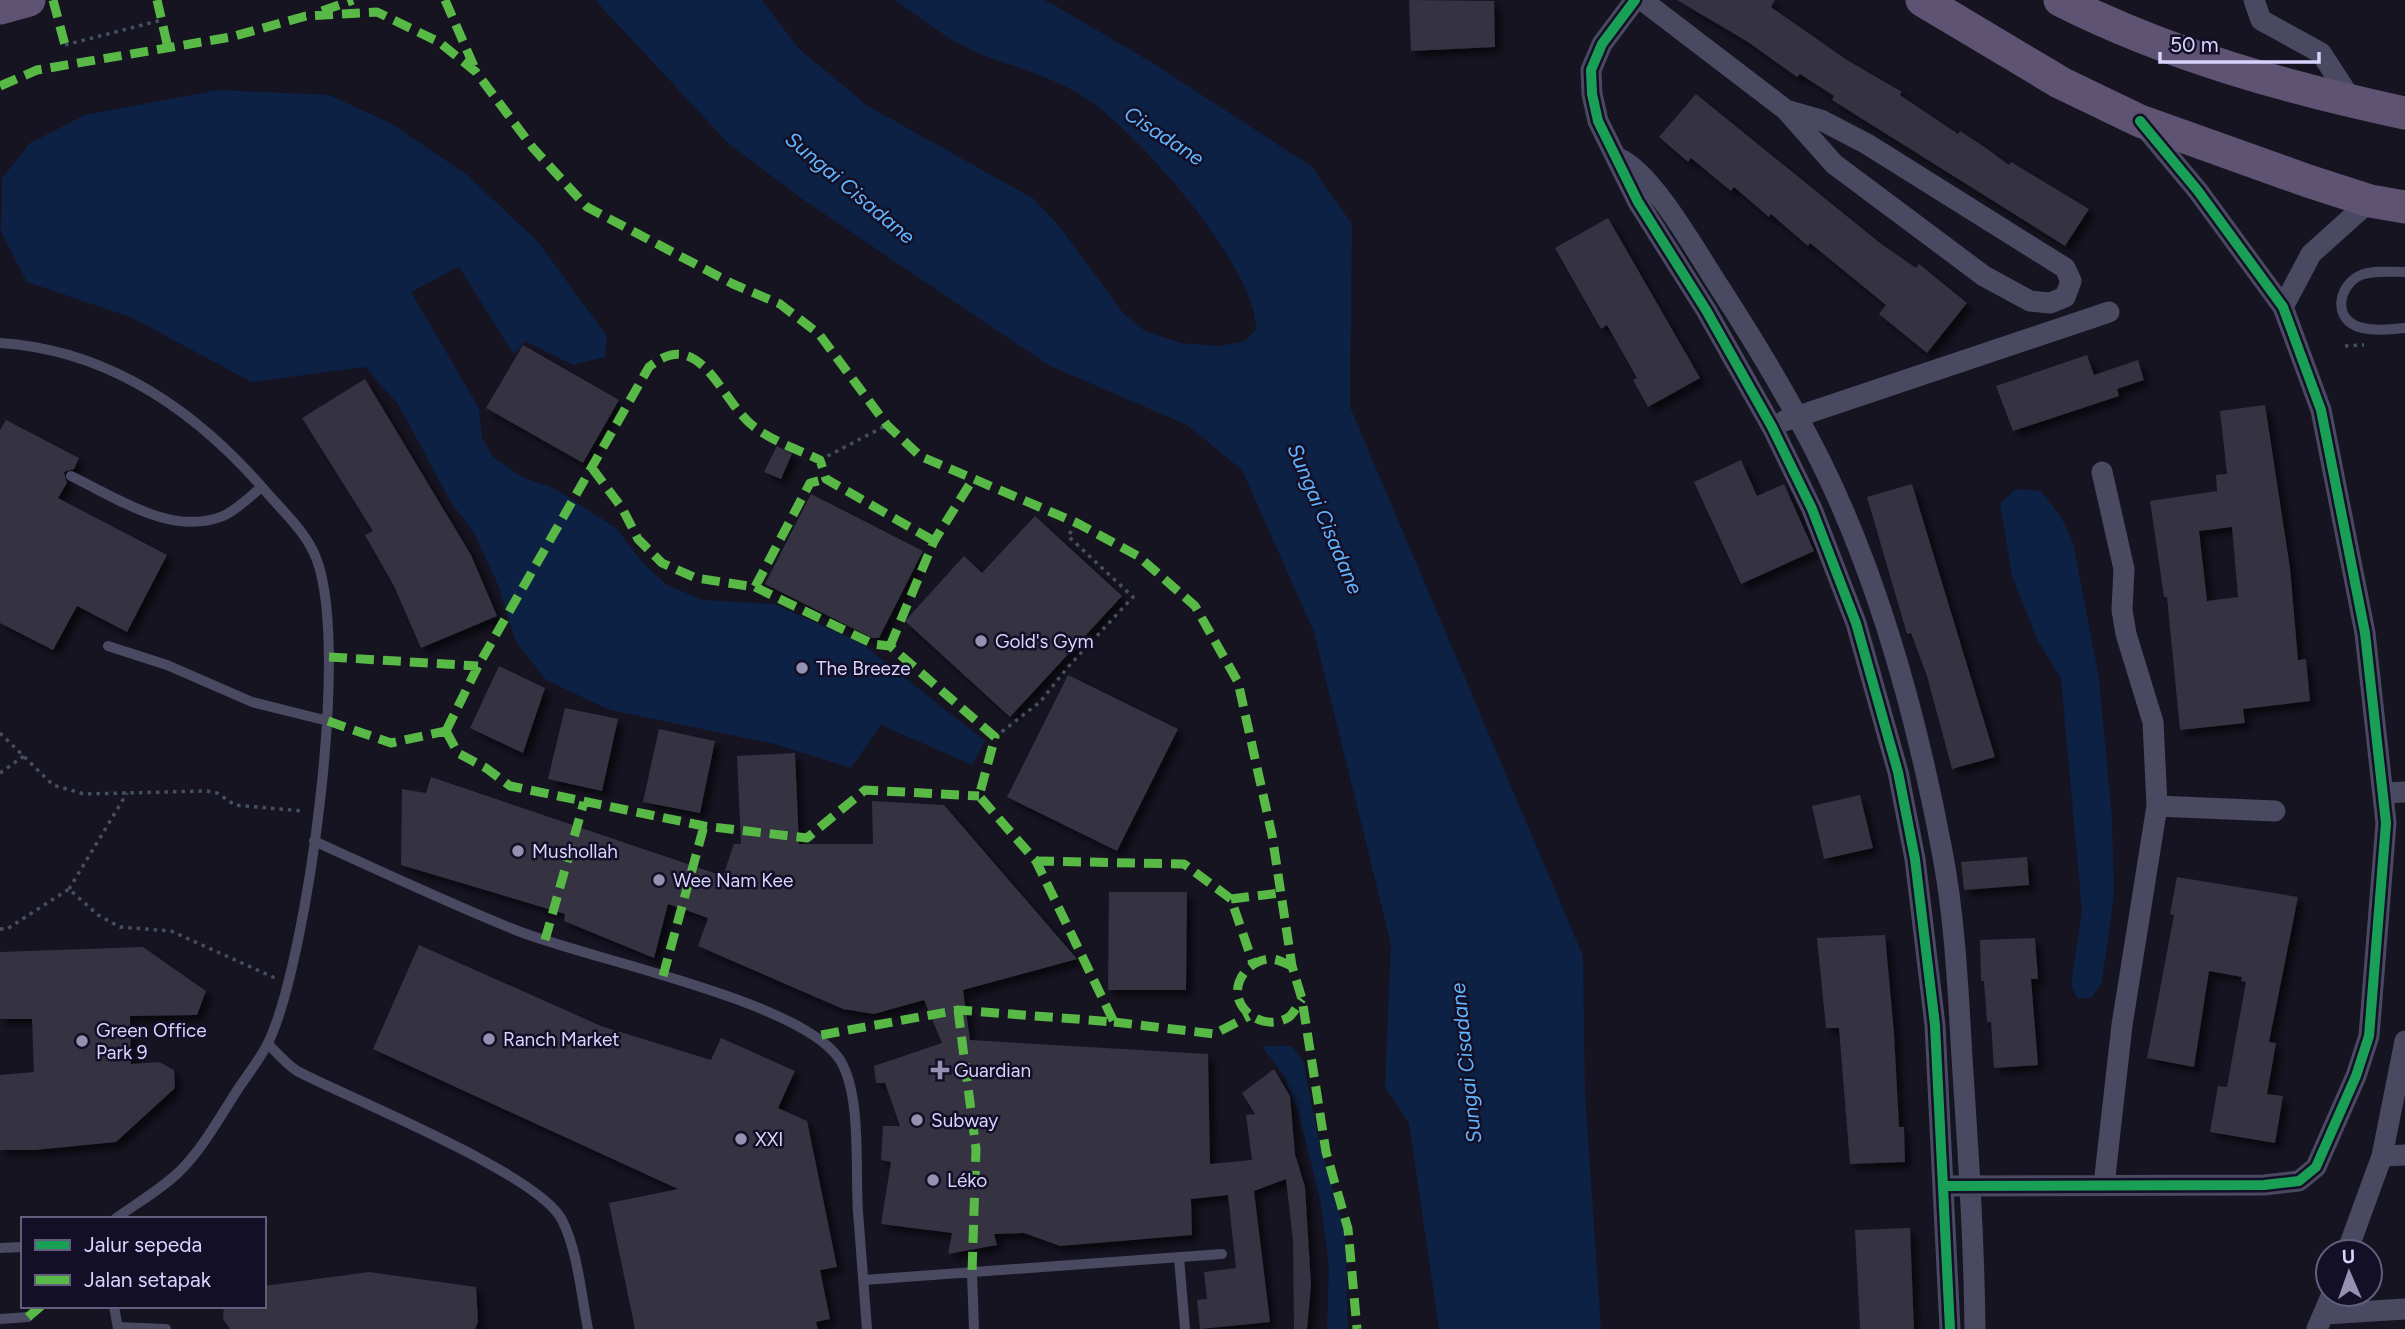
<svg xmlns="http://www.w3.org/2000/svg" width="2405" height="1329" font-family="Figtree,sans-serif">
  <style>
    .water { fill: #0d2144 }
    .building { fill: #343243; fill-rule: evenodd; filter: url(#shadow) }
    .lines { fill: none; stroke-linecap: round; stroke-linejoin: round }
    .path { stroke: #44505f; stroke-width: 3.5; stroke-dasharray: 3.5 5; stroke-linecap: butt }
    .service { stroke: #4a4962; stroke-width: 10 }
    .minor { stroke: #4a4962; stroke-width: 21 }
    .primary { stroke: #5e5373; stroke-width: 33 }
    .quiet { stroke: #58b947; stroke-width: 9; stroke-dasharray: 18 9; stroke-linecap: butt }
    .cycleway-casing { stroke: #130f26; stroke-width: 15 }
    .cycleway { stroke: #1a9f57; stroke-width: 10 }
    .poi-dot { fill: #9591b1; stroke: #130f26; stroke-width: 2.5 }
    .labels { text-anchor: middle; stroke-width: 5; stroke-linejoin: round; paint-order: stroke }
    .poi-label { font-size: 19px; fill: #d9d4ff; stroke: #130f26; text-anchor: start }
    .water-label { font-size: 21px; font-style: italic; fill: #62b6ff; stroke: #130f26 }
  </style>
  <defs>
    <filter id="shadow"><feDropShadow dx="6" dy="6" stdDeviation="3.5" flood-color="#0009"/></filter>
  </defs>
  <rect width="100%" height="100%" fill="#161421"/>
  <path class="water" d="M595,0H762L799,49L868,106L1034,199L1060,227L1123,313L1145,331L1181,343L1218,346L1243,342L1256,330C1256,266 1140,135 1087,99C1053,76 1013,67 975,52C946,39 921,18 895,0H1044L1051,3L1156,65L1312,167L1352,224L1350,407L1583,956L1585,1094L1601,1329H1439L1409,1123L1385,1087L1391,944L1314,632L1242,470L1187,425L1048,365L798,196L727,142Z
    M218,90L329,95L390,123L466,174L538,242L607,336L605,357L573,365L525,341L514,355L459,267L411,292L479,408L482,438L493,457L524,478L554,488L616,528L642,562L667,585L703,600L774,604L861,643L985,741L972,765L881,725L851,768L775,744L610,710L546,680L515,640L499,587L474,533L452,504L398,404L365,367L252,382L130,317L27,282L1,232L2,178L30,143L85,115Z
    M2016,489L2041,491L2061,517L2073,542L2099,679L2112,818L2114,895L2102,982L2092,997L2078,999L2071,985L2082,911L2061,679L2038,641L2012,576L2000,503Z
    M1262,1046H1291L1303,1061L1319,1141L1345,1233L1348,1329H1327L1329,1267L1321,1203L1298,1111L1282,1073Z"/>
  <path class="building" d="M1409,0L1494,1L1495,47L1411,51Z
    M1677,0H1775L1771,7L1847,60L1902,92L1900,95L1958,134L1960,131L1983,146L2009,165L2011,162L2089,209L2065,246L1832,100L1834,96L1800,74L1797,77L1748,42Z
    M1696,94L1880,243L1916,268L1919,264L1967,303L1927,353L1879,314L1886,305L1810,243L1808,246L1771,214L1769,217L1734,187L1731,191L1691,158L1688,162L1659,137Z
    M1608,218L1700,378L1648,407L1633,380L1637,378L1607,325L1601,329L1555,248Z
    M523,345L619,400L583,463L486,408Z
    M2087,355L2094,375L2138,360L2144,380L2117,389L2119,396L2013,431L1996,386Z
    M365,379L471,555L497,616L421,648L394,586L365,535L373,531L302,418Z
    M2265,405L2290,568L2298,660L2306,659L2310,701L2243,709L2245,723L2180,730L2167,597H2164L2150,501L2217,491L2216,475L2227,474L2220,411ZM2232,527L2238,597L2207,601L2199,531Z
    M6,420L79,458L74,469L64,472L67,483L58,498L167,555L127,632L77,606L53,650L0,623V430Z
    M777,446L792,454L781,479L764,472Z
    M1741,460L1757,496L1784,484L1814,551L1741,584L1694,482Z
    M1912,484L1995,757L1952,769L1927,676L1911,633L1907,634L1867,497Z
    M811,494L923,551L879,638H872L765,584Z
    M1035,516L1122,596L1010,717L905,621L964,556L982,573Z
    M499,666L545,688L523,753L470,728Z
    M1068,675L1178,729L1117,851L1007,797Z
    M565,708L618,719L602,791L548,779Z
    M659,729L715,741L700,813L643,802Z
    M795,753L799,844H873L872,801L944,805L1077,959L963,990L970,1040L1208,1054L1210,1164L1252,1160L1246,1115L1255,1114L1242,1093L1274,1069L1290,1096L1295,1154L1305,1187L1311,1285L1307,1329H1294L1293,1241L1286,1179L1254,1191L1270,1322L1200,1329L1197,1300L1207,1299L1204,1272L1236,1268L1228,1195L1191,1199L1192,1235L1060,1246L1024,1233L994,1234L997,1245L948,1254L952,1233L881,1224L891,1162L881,1160L883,1126H900L885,1083H876L874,1066L942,1043L924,1000L874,1014L843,1009L698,946L708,918L668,904L654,958L564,921L565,914L401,865L402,789L426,793L431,777L723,876L734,844H741L737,756Z
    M1860,795L1873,848L1824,859L1812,806Z
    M2027,857L2029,885L1964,890L1961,862Z
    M2177,877L2298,897L2269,1042L2276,1043L2267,1094L2283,1096L2275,1143L2210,1132L2218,1086L2227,1087L2246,982L2241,981L2242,977L2209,971L2194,1067L2147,1058L2174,915L2170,914Z
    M1109,892H1187L1186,990H1108Z
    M1885,935L1894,1033L1899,1127H1904L1905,1162L1850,1164L1839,1028H1826L1817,938Z
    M2035,938L2038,979H2031L2038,1065L1994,1068L1991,1022H1987L1984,981H1981L1980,940Z
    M419,945L601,1026L711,1060L721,1038L795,1071L778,1108L807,1121L837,1267L820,1270L830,1319L816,1322L818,1329H635L609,1203L678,1189L373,1049Z
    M143,947L206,991L197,1015L130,1016L131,1064L159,1062L174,1070L175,1088L116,1142L35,1150H0V1075L34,1072L32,1019H0V952Z
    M1910,1228L1914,1329H1860L1855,1230Z
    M369,1272L476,1287L478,1322L475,1329H230L223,1319L224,1306H264V1286Z"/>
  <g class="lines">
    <path class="path" d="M65,45L162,20
      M2345,346L2364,345
      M820,460L887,425
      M0,733L53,785L84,794L207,791L217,793L235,805L303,811
      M995,737L1040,702L1068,667L1133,597L1068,536L1077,523
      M0,773L24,756
      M69,889L127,793
      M0,929H7L69,889L98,915L120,927L171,931L275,978"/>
    <path class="service" d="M2405,272C2392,272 2373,270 2361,275C2340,284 2332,315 2356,326C2371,332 2389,329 2405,328
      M0,343C110,350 198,412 268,494C283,511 303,530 313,551C354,631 307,960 269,1041C261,1058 248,1074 238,1089C220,1117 203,1148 179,1172C160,1190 137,1203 115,1219
      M71,476C115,497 172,537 223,516C237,510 250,496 262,487
      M108,646L167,665L252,702L328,721
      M314,841C380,871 446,902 513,929C585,959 802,1000 840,1060C862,1095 855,1171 858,1212C861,1251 864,1290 867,1329
      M268,1044C277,1053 288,1066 299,1072C353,1100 539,1174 562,1220C578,1252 581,1294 588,1329
      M0,1248L23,1247
      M1179,1258L1185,1329
      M972,1273L974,1329
      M864,1280L1222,1254
      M114,1306L118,1329
      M0,1319L28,1317
      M118,1327L166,1329"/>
    <path class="minor" d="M1635,0L1602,44L1591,70L1592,94L1598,121L1638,202L1706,310L1772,427L1812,509L1856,623L1898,772L1915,859L1935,1025L1950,1329
      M1642,0L1786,110L1834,164L1984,276L2030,301L2050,303L2065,297L2071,281L2065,268L1867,144L1821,120L1786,110
      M2254,0L2261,20L2321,53L2353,102
      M1618,158C1652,172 1697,253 1718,285C1755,342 1790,400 1820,460C1880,581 1917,718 1942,851C1955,918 1958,989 1962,1058C1968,1148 1974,1239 1975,1329
      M2283,307L2311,254L2370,201
      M1784,421L2109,312
      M2102,472L2124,569L2122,610L2126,634L2153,722L2157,806L2122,1025L2104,1185
      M2383,793L2405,792
      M2157,806L2275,811
      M2382,1156L2405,1155
      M1944,1186L2264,1185L2299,1181L2316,1167L2356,1076L2369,1036L2386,823L2365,633L2321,410L2283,307L2198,191L2142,124
      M2347,1252L2382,1156L2405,1041
      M2325,1314L2405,1309
      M2317,1329L2332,1294"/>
    <path class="primary" d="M1922,0L2061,83L2140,121L2308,181L2370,201L2405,207
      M2060,0C2169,55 2287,88 2405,113
      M0,8L29,0"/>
    <path class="quiet" d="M53,0L65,45
      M157,0L168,48
      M445,0L476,71
      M322,11L353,0
      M0,86L37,70L231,37L306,16L377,12L439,42L476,72L533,148L587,207L733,284L780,304L819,334L887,425L920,456L1077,523L1138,556L1195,606L1238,682L1272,835L1292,966L1302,999L1326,1152L1348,1229L1357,1329
      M592,468L622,508L638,539L662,563L696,578L755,587L810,483L826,479
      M755,587L873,644L890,646L995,737L979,796L1036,861L1114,1022L958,1010L816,1036
      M890,646L934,541L973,479
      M329,657L478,666
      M328,721L391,743L446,731
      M446,731L478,666L649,367C702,323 721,405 757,429C775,442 799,450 820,460L826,479L934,541
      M446,731L458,753L486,768L510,786L704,826L807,838L865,790L979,796
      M1036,861L1184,864L1231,899L1253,963
      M1231,899L1280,893
      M545,940L584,802
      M1292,966C1286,964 1278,959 1271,959C1251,959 1232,980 1239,1000C1246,1019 1271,1029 1289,1017C1294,1013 1298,1004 1302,999
      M663,976L704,826
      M958,1010L976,1149L972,1273
      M1114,1022L1214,1034L1249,1016
      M28,1317L41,1306"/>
    <g class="cycleway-casing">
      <path id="cycleway" d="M1635,0L1602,44L1591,70L1592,94L1598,121L1638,202L1706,310L1772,427L1812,509L1856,623L1898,772L1915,859L1935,1025L1950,1329
        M1944,1186L2264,1185L2299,1181L2316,1167L2356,1076L2369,1036L2386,823L2365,633L2321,410L2283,307L2198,191L2140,121"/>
    </g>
    <use href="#cycleway" class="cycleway"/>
  </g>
  <g class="poi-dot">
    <circle cx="981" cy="641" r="7"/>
    <circle cx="802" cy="668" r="7"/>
    <circle cx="518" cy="851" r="7"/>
    <circle cx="659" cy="880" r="7"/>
    <circle cx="489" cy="1039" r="7"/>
    <circle cx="82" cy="1041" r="7"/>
    <path d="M936.5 1059.5h7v7h7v7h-7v7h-7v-7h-7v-7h7z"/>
    <circle cx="917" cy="1120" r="7"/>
    <circle cx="741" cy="1139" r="7"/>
    <circle cx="933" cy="1180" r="7"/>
  </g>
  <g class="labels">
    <g class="poi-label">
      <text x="995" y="648">Gold's Gym</text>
      <text x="816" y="675">The Breeze</text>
      <text x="532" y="858">Mushollah</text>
      <text x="673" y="887">Wee Nam Kee</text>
      <text x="96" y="1037">Green Office<tspan x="96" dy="22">Park 9</tspan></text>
      <text x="503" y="1046">Ranch Market</text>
      <text x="954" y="1077">Guardian</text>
      <text x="931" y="1127">Subway</text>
      <text x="755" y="1146">XXI</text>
      <text x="947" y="1187">Léko</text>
    </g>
    <g class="water-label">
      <text transform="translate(1164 136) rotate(33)" y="7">Cisadane</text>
      <text transform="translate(850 188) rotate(40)" y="7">Sungai Cisadane</text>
      <text transform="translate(1325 519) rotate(67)" y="7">Sungai Cisadane</text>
      <text transform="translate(1466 1063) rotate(-96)" y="7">Sungai Cisadane</text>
    </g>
  </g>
  <rect x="21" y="1217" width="245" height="91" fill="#130f26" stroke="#625e7d" stroke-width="2"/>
  <rect x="35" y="1240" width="35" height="10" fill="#1a9f57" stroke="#625e7d" stroke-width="2"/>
  <text x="84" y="1252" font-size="21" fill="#d9d4ff">Jalur sepeda</text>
  <rect x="35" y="1275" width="35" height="10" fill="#58b947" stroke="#625e7d" stroke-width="2"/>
  <text x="84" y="1287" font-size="21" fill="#d9d4ff">Jalan setapak</text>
  <g transform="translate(2349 1273) rotate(358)"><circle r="33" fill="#130f26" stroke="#625e7d" stroke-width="2"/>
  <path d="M0-5L12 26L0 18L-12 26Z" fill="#9591b1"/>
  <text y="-10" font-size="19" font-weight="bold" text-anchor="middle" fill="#d9d4ff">U</text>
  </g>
  <path d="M2160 52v10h159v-10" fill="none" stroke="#d9d4ff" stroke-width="3.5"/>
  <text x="2170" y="52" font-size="21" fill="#d9d4ff" stroke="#130f26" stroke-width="5" paint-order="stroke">50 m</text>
</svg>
